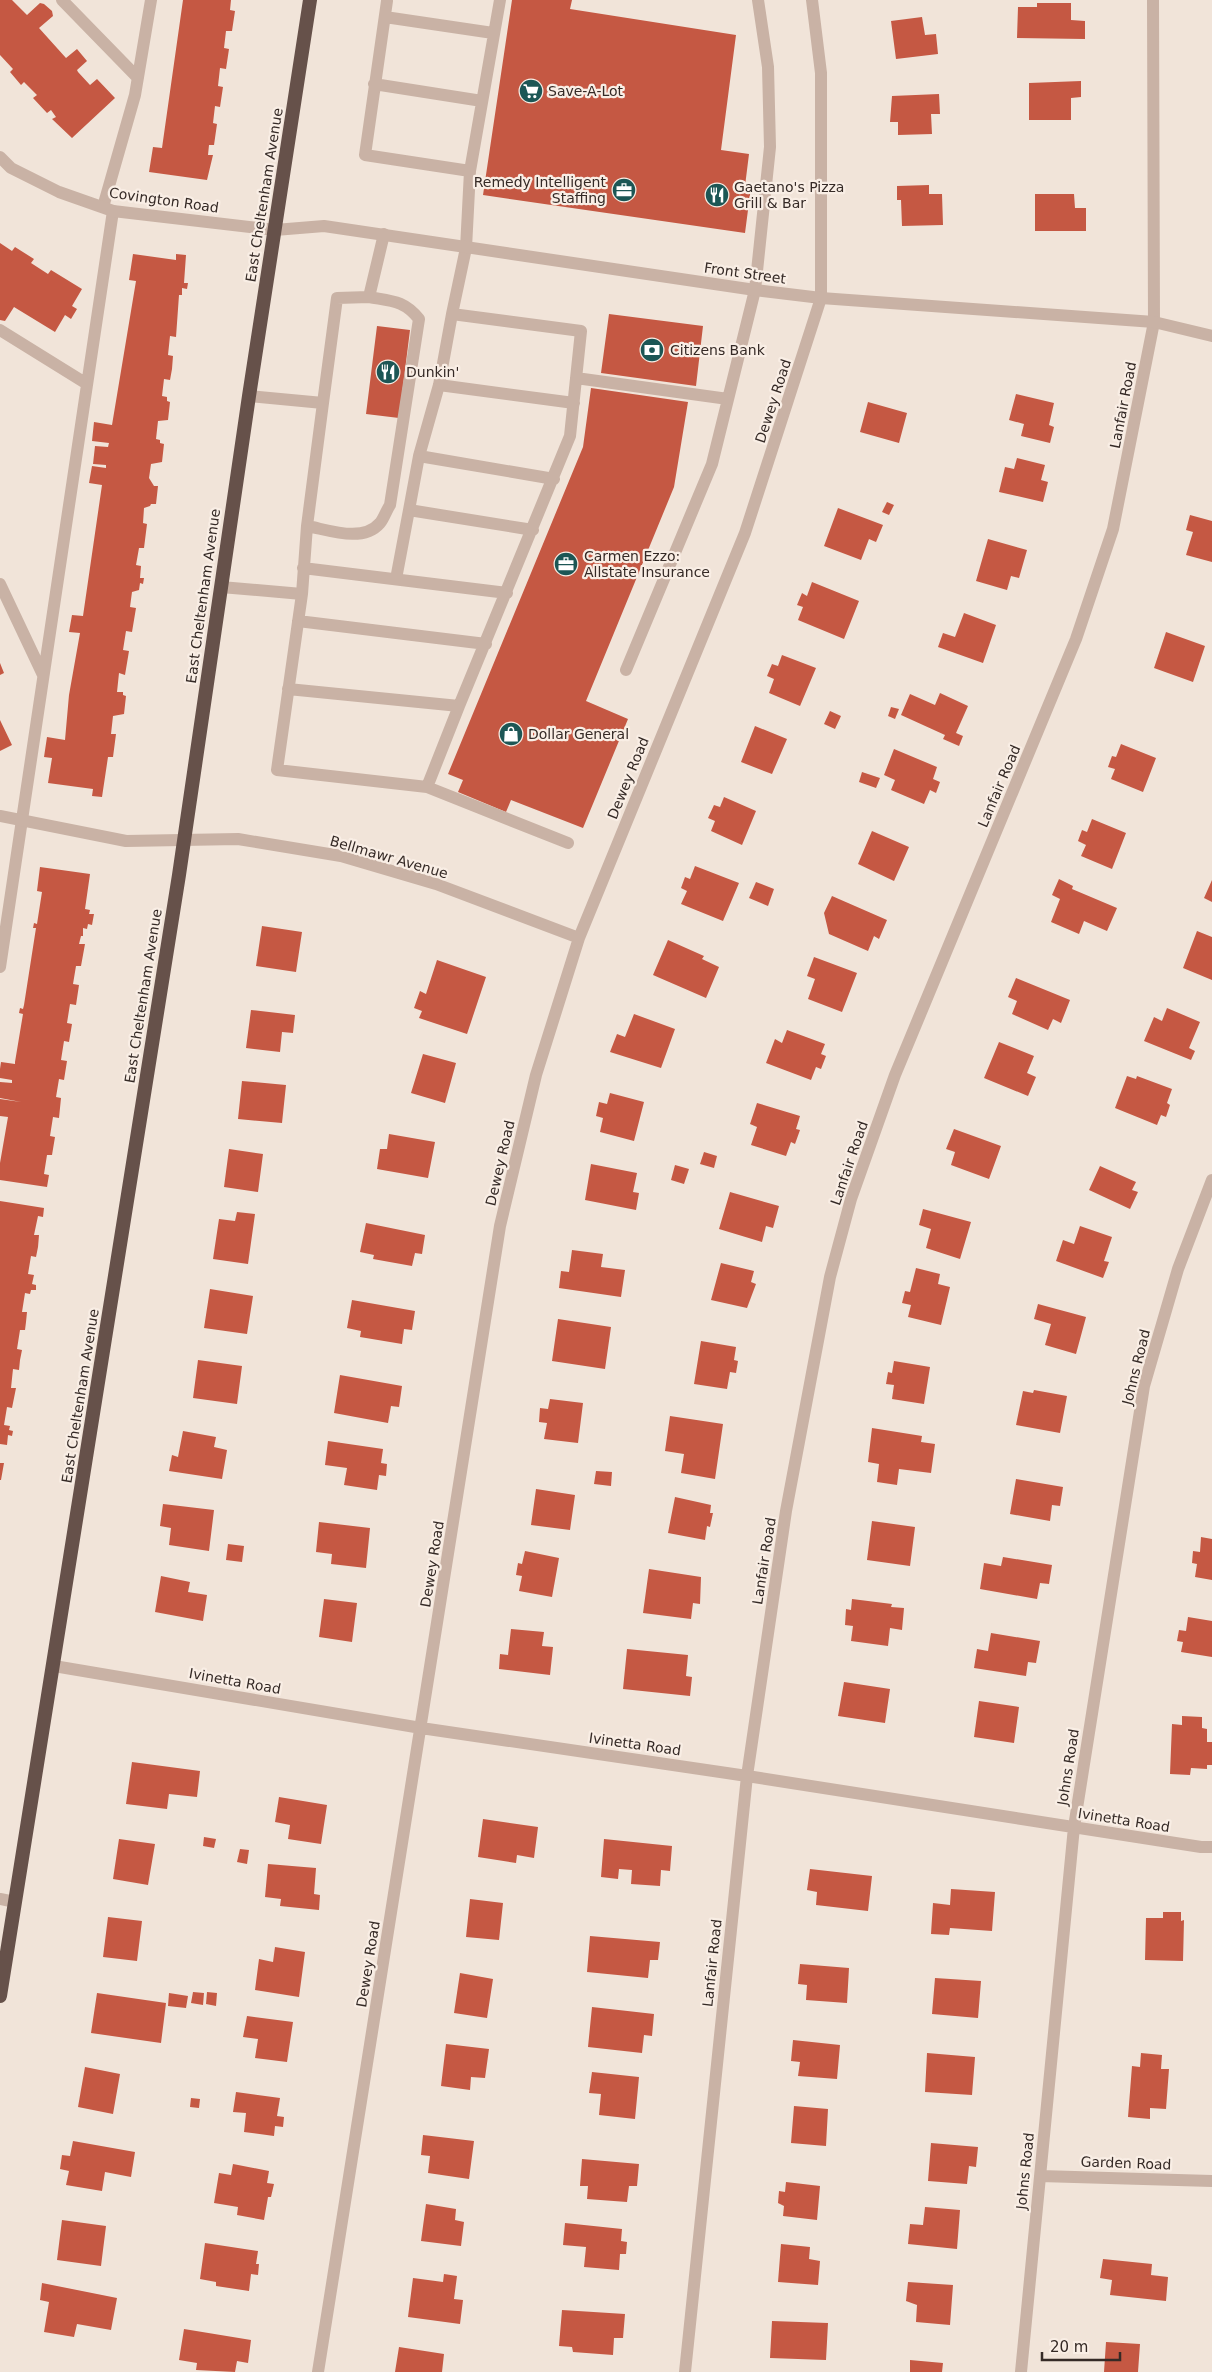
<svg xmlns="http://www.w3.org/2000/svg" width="1212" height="2372" font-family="'DejaVu Sans',sans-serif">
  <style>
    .building { fill: #c55843 }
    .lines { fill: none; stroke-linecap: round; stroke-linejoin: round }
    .service { stroke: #c9b2a5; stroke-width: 12 }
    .minor { stroke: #c9b2a5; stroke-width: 12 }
    .tertiary { stroke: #c9b2a5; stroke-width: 12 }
    .trunk { stroke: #66514a; stroke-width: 14 }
    .labels { text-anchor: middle; stroke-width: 4.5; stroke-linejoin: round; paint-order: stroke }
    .poi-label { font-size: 14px; fill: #352a26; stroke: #f9eee5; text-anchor: start }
    .street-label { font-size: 14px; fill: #352a26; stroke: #f9eee5 }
  </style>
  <rect width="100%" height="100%" fill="#f1e4d9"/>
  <path class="building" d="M0,0H12L27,15L40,3L44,4L52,11L53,16L39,28L66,58L77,49L87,61L77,70L78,72L90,85L97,79L115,98L72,138L52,119L56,117L51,110L47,113L33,98L37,95L24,82L21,85L10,72L13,69L0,55Z
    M183,0H231L230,10L235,11L232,31H226L224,48L229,49L226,69L220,68L218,86L223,87L220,107L215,106L213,123L217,124L214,145H209L208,155H213L207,180L149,172L153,147L162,148Z
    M512,0H572L570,9L736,35L721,150L749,154L745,186L751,187L745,233L483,195Z
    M1037,3H1071V20L1085,21V39L1017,38L1018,7H1037Z
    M922,17L925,35L936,34L938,54L896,59L891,21Z
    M1081,81V97L1071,98V120H1029V83Z
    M939,94L940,114H931L932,134L898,135V122H890L892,96Z
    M929,185V194H942L943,225L902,226L901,200H897V186Z
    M1035,194H1074L1075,208H1086V231H1035Z
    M0,243L12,251L15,247L34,259L31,263L48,274L51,270L82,289L72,306L77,309L71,319L65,315L55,332L14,307L5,321L0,320Z
    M133,254L176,260V254L186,255L184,283H188L187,289L182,288V295H179L176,337L170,336L168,355L173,356L172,369L170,380L164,379L162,396L167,397V401L170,402L168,420L158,421L156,439L160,440V443L164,444L162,462L151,464L149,478L154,486H158L156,504H151L150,506L144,508L143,523L147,524L144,548H139L136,565L141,566L140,578H144L143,584L140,583L139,590L132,592L130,607L136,608L132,632L126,631L123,650L129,651L125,675L119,673L117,692H123V695L126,696L124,714L113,716L111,734H116L113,757H108L102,797L92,796L93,789L48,783L52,758L44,757L47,737L65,740L69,695L80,633L69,632L72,615L83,616L102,485L89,483L92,466L106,468V465L93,464L95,446L108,447L109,443L92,441L94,422L112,425L136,281L129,280Z
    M609,314L703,326L696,386L601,373Z
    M377,326L410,330L399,418L366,414Z
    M591,388L688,402L674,487L586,701L628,719L583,828L511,800L506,812L458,792L463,780L448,774L583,447Z
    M1016,394L1054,403L1049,425L1054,427L1050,443L1021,436L1024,424L1009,420Z
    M868,402L907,413L899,443L860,432Z
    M1017,458L1045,465L1041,480L1048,482L1043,502L999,492L1005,467L1014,469Z
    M887,502L894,505L889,515L882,512Z
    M838,508L883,525L876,542L869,539L861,560L824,546Z
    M1190,515L1212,521V562L1186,555L1193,532L1186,530Z
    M988,539L1027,550L1019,578L1011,576L1007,590L976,581Z
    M812,582L859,601L844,639L798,620L803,607L797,605L802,593L807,596Z
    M964,613L996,625L983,663L938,647L943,633L955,637Z
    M1166,632L1205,646L1193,682L1154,668Z
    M782,655L816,668L800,706L769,693L774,679L767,676L772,664L778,666Z
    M0,663L4,673L0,675Z
    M940,693L968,706L956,733L963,736L959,746L943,739L945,735L901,715L910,694L935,705Z
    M891,707L899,709L895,719L888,716Z
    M830,711L841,716L835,729L824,724Z
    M0,720L12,745L0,751Z
    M755,726L787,739L772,774L741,762Z
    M1121,744L1156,758L1143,792L1111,779L1115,769L1108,767L1112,756L1116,757Z
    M894,749L937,767L933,779L940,782L936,793L930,790L924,804L891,790L895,780L884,775Z
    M862,772L880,778L876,788L859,782Z
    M724,797L756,811L742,845L711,831L715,821L708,818L714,805L720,807Z
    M1092,819L1126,833L1112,869L1081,856L1086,845L1078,841L1082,830L1087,832Z
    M872,831L909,847L894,881L858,864Z
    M695,866L739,883L723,921L681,904L687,891L681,888L685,877L690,879Z
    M40,867L90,874L85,909L90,910L89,914H94L92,925L88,924L87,929L83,928V936H81L79,944H85L81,966H76L73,984L79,985L76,1005L70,1004L67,1023L72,1024L69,1042L64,1041L61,1060L67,1061L64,1080L59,1079L56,1097L61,1098L59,1118L53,1117L50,1136L55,1137L52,1155H47L44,1174L49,1175L47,1187L0,1180V1163L8,1117L0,1116V1099L21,1102L0,1098V1082L12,1083V1080L0,1078V1069L1,1062L15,1064V1062L23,1014L19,1013L20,1008L23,1009L24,1005L36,928H33L34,923L37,924L42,892L37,891Z
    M1059,879L1073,886L1072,889L1117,908L1107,931L1084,921L1079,934L1051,922L1060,899L1052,895Z
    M1212,880V902L1204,898Z
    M756,882L774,889L768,906L749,898Z
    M832,896L887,920L879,939L874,936L868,951L829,934L824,913Z
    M262,926L302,932L296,972L256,966Z
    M1197,931L1212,937V980L1183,968Z
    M668,940L704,956L702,959L719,967L706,998L653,975Z
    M814,957L857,973L842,1012L808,999L815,979L807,976Z
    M437,960L486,977L467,1034L419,1018L422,1011L414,1008L420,991L426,994Z
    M1016,978L1070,1000L1061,1023L1053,1019L1048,1030L1012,1014L1017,1001L1008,997Z
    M1167,1008L1200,1022L1189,1048L1195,1051L1191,1060L1144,1041L1154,1017L1162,1021Z
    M251,1010L295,1015L293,1033L282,1032L280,1052L246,1048Z
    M634,1014L675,1029L661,1068L610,1052L617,1034L625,1037Z
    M787,1030L825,1044L821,1054L826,1056L821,1069L816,1067L811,1080L766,1063L775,1039L782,1043Z
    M999,1042L1034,1056L1027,1073L1036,1077L1028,1096L984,1078Z
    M423,1054L456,1063L445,1103L411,1093Z
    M1127,1076L1136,1079L1137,1076L1172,1089L1167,1103L1170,1105L1166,1117L1161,1115L1157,1125L1115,1108Z
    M242,1081L286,1085L282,1123L238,1119Z
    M610,1093L644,1102L634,1141L600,1132L603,1118L596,1116L599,1102L607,1104Z
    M757,1103L800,1116L796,1129L800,1130L795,1144L791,1142L786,1156L751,1145L757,1127L750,1124Z
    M954,1129L1001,1146L989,1179L951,1165L955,1152L946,1149Z
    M389,1134L435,1142L428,1178L377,1169L380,1149H387Z
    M229,1149L263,1154L258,1192L224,1187Z
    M704,1152L717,1156L714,1168L700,1164Z
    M591,1164L637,1173L633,1192L639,1193L636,1210L585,1200Z
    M675,1165L689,1169L684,1184L671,1180Z
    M1100,1166L1136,1182L1132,1190L1138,1192L1130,1209L1089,1190Z
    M730,1192L779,1206L773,1228L766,1226L762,1242L719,1229Z
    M0,1201L44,1208L43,1217L38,1216L34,1235H39L38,1247L36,1257L31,1256L28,1274L34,1275L32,1284L36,1285V1290H31L30,1294L25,1293L22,1312H27L26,1322L25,1330H20L17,1349L22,1350L20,1360L19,1370L13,1369L11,1388H16L12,1408L7,1407L4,1425L10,1426L9,1430L13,1431L12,1436L8,1435L7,1445L0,1444Z
    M923,1209L971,1222L960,1259L926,1248L931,1229L919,1225Z
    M237,1212L255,1214L248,1264L213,1259L219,1219L235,1221Z
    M366,1223L425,1235L422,1254L415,1253L412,1266L373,1259L374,1255L360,1252Z
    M1080,1226L1112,1237L1104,1261L1109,1262L1103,1278L1056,1261L1063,1240L1074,1244Z
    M572,1250L603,1254L601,1267L625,1270L621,1297L559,1288L561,1271L569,1272Z
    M721,1263L754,1271L751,1282L756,1284L747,1308L711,1300Z
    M916,1268L940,1274L938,1284L950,1287L941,1325L908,1317L911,1305L902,1303L905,1291L910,1292Z
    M210,1289L253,1296L247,1334L204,1328Z
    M352,1300L415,1311L412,1330L404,1329L402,1344L360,1337L361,1331L347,1328Z
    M1038,1304L1086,1317L1076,1354L1045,1345L1051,1324L1034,1319Z
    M558,1319L611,1327L605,1369L552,1361Z
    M701,1341L736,1347L734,1360L738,1361L736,1373L730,1372L727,1389L694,1384Z
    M198,1360L242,1366L237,1404L193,1398Z
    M894,1361L930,1367L924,1404L892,1399L894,1385L886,1384L888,1372L892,1373Z
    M340,1375L402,1386L399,1407L391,1406L388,1423L334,1413Z
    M1034,1390L1067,1396L1060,1433L1016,1425L1023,1391L1033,1393Z
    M550,1399L583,1403L578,1443L544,1439L547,1423L539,1422L540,1408L548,1409Z
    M670,1416L723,1424L715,1479L681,1473L684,1454L665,1451Z
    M872,1428L922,1436L921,1442L935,1444L931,1473L899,1469L897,1485L877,1482L879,1464L868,1462Z
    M183,1431L216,1437L214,1447L227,1450L222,1479L169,1471L172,1455L178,1457Z
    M328,1441L383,1449L381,1463L387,1464L386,1476L379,1475L377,1490L344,1485L347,1468L325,1465Z
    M0,1463H4L1,1480H0Z
    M596,1471L612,1472L611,1486L594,1484Z
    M1016,1479L1063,1487L1060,1506L1052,1505L1050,1521L1010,1514Z
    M536,1489L575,1495L570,1530L531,1525Z
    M675,1497L711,1505L710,1513H713L710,1527L707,1526L705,1540L668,1533Z
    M163,1504L214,1510L209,1551L169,1545L171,1528L160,1526Z
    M872,1521L915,1527L910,1566L867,1560Z
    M319,1522L370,1528L366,1568L331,1564L332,1554L316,1552Z
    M1201,1537L1212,1539V1580L1195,1577L1197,1564L1192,1563L1193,1551L1200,1552Z
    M228,1544L244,1546L242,1562L226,1560Z
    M525,1551L559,1558L552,1597L519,1591L522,1576L516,1575L518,1563L522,1564Z
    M1003,1557L1052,1565L1049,1584L1040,1583L1037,1599L980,1589L984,1563L1001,1566Z
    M649,1569L701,1577L700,1604L693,1603L691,1619L643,1613Z
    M161,1576L190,1582L188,1592L207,1595L203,1621L155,1612Z
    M324,1599L357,1603L352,1642L319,1637Z
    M852,1599L892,1604L891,1607L904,1608L902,1630L890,1628L888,1646L851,1641L853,1626L845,1625L846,1609L851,1610Z
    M1188,1617L1212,1621V1657L1181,1652L1183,1642L1177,1641L1179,1630L1186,1631Z
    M511,1629L544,1632L542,1646L553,1647L550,1675L499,1669L500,1654L508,1655Z
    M991,1633L1040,1641L1036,1663L1028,1662L1026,1676L974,1668L977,1649L988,1651Z
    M627,1649L688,1655L686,1676L692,1677L690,1696L623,1689Z
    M844,1682L890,1689L885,1723L838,1716Z
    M979,1701L1019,1707L1014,1743L974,1737Z
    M1182,1716L1202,1717V1728L1207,1729V1742H1212V1765H1207V1769L1191,1768L1190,1775L1170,1774L1172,1724L1182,1725Z
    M132,1762L200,1771L197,1797L169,1794L167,1809L126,1804Z
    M279,1797L327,1805L321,1844L288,1839L290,1825L275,1822Z
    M483,1819L538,1827L534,1858L517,1855L516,1863L478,1857Z
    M204,1837L216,1839L214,1848L203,1846Z
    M119,1839L155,1844L148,1885L113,1879Z
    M604,1839L672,1846L670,1871L661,1870L660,1886L631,1884L632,1870L619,1869L618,1879L601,1877Z
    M240,1849L249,1850L247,1864L237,1862Z
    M268,1864L316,1868L314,1894L320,1895L319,1910L280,1906L281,1899L265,1897Z
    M810,1869L872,1876L868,1911L816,1905L817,1892L807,1890Z
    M951,1889L995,1892L992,1931L950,1928L949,1935L931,1934L933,1903L950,1905Z
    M470,1899L503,1903L499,1940L466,1937Z
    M1163,1912H1181V1921L1184,1920L1183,1961L1145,1960L1146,1918H1163Z
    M108,1917L142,1921L137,1961L103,1957Z
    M590,1936L660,1942L658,1960H650L648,1978L587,1972Z
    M275,1947L305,1952L299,1997L255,1990L259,1959L273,1962Z
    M800,1964L849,1968L847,2003L806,2000L807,1985L798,1984Z
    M460,1973L493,1979L487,2018L454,2013Z
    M935,1978L981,1981L978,2018L932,2014Z
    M193,1992L204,1993L203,2005L191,2003Z
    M207,1992L217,1993L216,2006L206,2004Z
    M97,1993L166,2003L161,2043L91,2033Z
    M169,1993L188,1996L186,2008L168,2006Z
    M592,2007L654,2014L652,2036L644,2035L642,2053L588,2047Z
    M247,2016L293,2022L287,2062L255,2058L258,2039L243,2037Z
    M793,2040L840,2045L837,2079L798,2076L800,2062L791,2061Z
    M446,2044L489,2049L485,2078L471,2077L470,2090L441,2086Z
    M927,2053L975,2057L972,2095L925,2092Z
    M1141,2053L1162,2055L1161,2069H1169L1166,2109L1150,2108V2119L1128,2117L1132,2066L1140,2067Z
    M85,2067L120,2074L113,2114L78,2107Z
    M592,2072L639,2077L635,2119L599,2115L601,2094L589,2093Z
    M236,2092L280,2098L277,2116L284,2117L283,2127L275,2126L274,2136L244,2132L246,2113L233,2112Z
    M191,2098L200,2099L199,2108L190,2107Z
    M794,2106L828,2109L826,2146L791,2143Z
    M423,2135L474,2141L469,2179L428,2173L430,2156L421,2155Z
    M73,2141L135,2152L131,2177L105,2172L102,2191L66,2185L69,2171L60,2169L62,2155L70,2156Z
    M931,2143L978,2147L976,2167L969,2166L967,2184L928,2181Z
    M582,2159L639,2164L637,2186H629L627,2202L587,2199L588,2186H580Z
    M233,2164L269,2171L267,2183L274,2184L271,2197H268L264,2220L237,2215L238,2207L214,2203L219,2173L231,2175Z
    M786,2182L820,2186L817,2220L783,2216L784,2206L778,2203L779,2191L785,2192Z
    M426,2204L456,2209L455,2220L464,2222L461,2246L421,2241Z
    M925,2207L960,2210L957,2249L908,2244L910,2224L923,2225Z
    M62,2220L106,2226L101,2266L57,2260Z
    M565,2223L622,2229L621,2241L627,2242L626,2254H620L619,2270L584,2267L586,2247L563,2245Z
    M205,2243L258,2251L256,2264H259L258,2275L251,2274L249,2291L216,2286V2282L200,2279Z
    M781,2244L810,2247L809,2259L820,2261L818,2285L778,2282Z
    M1103,2259L1152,2264L1151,2275L1168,2277L1166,2301L1110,2295L1112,2280L1100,2278Z
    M444,2274L457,2276L454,2299L463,2300L460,2324L408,2317L413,2278L443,2282Z
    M908,2282L953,2285L950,2325L916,2322L917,2305L906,2301Z
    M42,2283L117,2298L111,2330L77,2324L74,2337L44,2332L49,2302L40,2300Z
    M562,2310L625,2314L623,2338H614L613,2355L573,2352L572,2347L559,2346Z
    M772,2321L828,2323L826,2360L770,2358Z
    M184,2329L251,2340L248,2363L237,2361L235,2372L196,2370L197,2363L179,2360Z
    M1106,2342L1140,2344L1138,2372H1104Z
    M399,2347L444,2354L442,2372H395Z
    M910,2360L943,2363L942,2372H910Z"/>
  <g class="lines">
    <path class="service" d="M62,0L138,78
      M387,1L365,155L470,171
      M385,17L493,33
      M374,84L482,101
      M103,207L135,95L151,0
      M452,314L439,385L419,456L409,510L533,530
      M0,330L87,384
      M576,378L728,399
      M439,385L574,403
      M249,396L323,403L337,298L369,297L384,234
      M419,456L554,479
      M307,526C329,530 363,543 380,523C384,518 386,511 390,505L419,319C404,300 391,301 369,297
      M303,568L507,593
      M396,579L409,510
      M0,584L43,675
      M221,587L302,594L277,770L427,787L568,843
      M302,594L307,526L323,403
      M298,621L486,644
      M626,670L712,464L755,290L770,147L768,67L758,0
      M288,689L459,706L427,787
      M459,706L570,436L581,331L452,314L466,248L470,171L500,0
      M0,967L113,211"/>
    <path class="minor" d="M0,157L11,168L59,192L113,211L275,230
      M0,816L126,841L238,839L341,856L436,884L579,938
      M54,1666L421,1728L747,1776L1201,1847H1212
      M0,1899L15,1902
      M1040,2176L1212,2181
      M318,2372L500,1226L536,1075L579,938L745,533L821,298V73L812,0
      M685,2372L747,1776L786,1511L830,1277L851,1199L895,1075L1076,639L1113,529L1154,322L1153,0
      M1021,2372L1074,1827L1144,1386L1178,1269L1212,1180"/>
    <path class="tertiary" d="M275,230L324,226L755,290L821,298L1154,322L1212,336"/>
    <path class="trunk" d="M0,1996L179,875L249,396L310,0"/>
  </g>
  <defs>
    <g id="supermarket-disc" transform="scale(1.25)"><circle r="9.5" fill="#1c5655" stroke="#f9eee5"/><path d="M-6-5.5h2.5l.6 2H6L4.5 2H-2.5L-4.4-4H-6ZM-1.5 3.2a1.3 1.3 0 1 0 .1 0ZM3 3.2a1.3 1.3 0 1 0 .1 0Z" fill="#fff"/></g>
    <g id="office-disc" transform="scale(1.25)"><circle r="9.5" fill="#1c5655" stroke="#f9eee5"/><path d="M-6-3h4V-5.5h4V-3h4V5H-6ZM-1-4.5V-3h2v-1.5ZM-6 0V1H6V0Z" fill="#fff"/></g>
    <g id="restaurant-disc" transform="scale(1.25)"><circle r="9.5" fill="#1c5655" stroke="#f9eee5"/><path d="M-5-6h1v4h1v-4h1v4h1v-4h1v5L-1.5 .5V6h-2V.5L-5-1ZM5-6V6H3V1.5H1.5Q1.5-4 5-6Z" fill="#fff"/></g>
    <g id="bank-disc" transform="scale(1.25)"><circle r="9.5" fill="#1c5655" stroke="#f9eee5"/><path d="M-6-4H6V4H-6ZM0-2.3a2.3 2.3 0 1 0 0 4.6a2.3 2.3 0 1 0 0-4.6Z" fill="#fff"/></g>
    <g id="shop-disc" transform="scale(1.25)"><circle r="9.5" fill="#1c5655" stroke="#f9eee5"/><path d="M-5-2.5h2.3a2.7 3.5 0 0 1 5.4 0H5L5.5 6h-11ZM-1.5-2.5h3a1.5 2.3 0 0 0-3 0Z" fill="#fff"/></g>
  </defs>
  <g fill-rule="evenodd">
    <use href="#supermarket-disc" x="531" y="91"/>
    <use href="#office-disc" x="624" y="190"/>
    <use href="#restaurant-disc" x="717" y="195"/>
    <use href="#bank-disc" x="652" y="350"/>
    <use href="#restaurant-disc" x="388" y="372"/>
    <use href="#office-disc" x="566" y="564"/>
    <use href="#shop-disc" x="511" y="734"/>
  </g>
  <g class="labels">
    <g class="poi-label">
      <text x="548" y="96">Save-A-Lot</text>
      <text x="606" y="187" text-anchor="end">Remedy Intelligent<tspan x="606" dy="16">Staffing</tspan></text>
      <text x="734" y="192">Gaetano's Pizza<tspan x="734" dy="16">Grill &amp; Bar</tspan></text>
      <text x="670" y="355">Citizens Bank</text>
      <text x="406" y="377">Dunkin'</text>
      <text x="584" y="561">Carmen Ezzo:<tspan x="584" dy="16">Allstate Insurance</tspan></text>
      <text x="528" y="739">Dollar General</text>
    </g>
    <g class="street-label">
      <text transform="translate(264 195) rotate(-81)" y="5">East Cheltenham Avenue</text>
      <text transform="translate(164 200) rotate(8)" y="5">Covington Road</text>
      <text transform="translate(745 273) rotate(8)" y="5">Front Street</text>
      <text transform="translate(773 401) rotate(-72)" y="5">Dewey Road</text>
      <text transform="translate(1123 405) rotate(-79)" y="5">Lanfair Road</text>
      <text transform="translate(203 596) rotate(-82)" y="5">East Cheltenham Avenue</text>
      <text transform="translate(628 778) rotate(-68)" y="5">Dewey Road</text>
      <text transform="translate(999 786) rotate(-67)" y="5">Lanfair Road</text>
      <text transform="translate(389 857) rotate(16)" y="5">Bellmawr Avenue</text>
      <text transform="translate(143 996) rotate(-81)" y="5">East Cheltenham Avenue</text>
      <text transform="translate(500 1163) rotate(-77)" y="5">Dewey Road</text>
      <text transform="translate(849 1163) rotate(-71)" y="5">Lanfair Road</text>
      <text transform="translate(1136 1367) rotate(-76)" y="5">Johns Road</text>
      <text transform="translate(80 1396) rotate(-81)" y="5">East Cheltenham Avenue</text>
      <text transform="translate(764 1561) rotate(-81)" y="5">Lanfair Road</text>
      <text transform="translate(432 1564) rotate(-81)" y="5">Dewey Road</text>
      <text transform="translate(235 1681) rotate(10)" y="5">Ivinetta Road</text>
      <text transform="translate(635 1744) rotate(8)" y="5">Ivinetta Road</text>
      <text transform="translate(1068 1767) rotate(-81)" y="5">Johns Road</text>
      <text transform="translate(1124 1820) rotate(9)" y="5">Ivinetta Road</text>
      <text transform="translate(712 1963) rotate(-84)" y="5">Lanfair Road</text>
      <text transform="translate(368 1964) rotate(-81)" y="5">Dewey Road</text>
      <text transform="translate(1126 2163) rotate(2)" y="5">Garden Road</text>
      <text transform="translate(1025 2171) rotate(-84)" y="5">Johns Road</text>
    </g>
  </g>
  <path d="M1042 2352v8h78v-8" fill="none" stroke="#352a26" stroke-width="2.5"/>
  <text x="1050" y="2352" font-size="15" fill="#352a26" stroke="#f9eee5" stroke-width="4" paint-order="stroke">20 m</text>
</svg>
